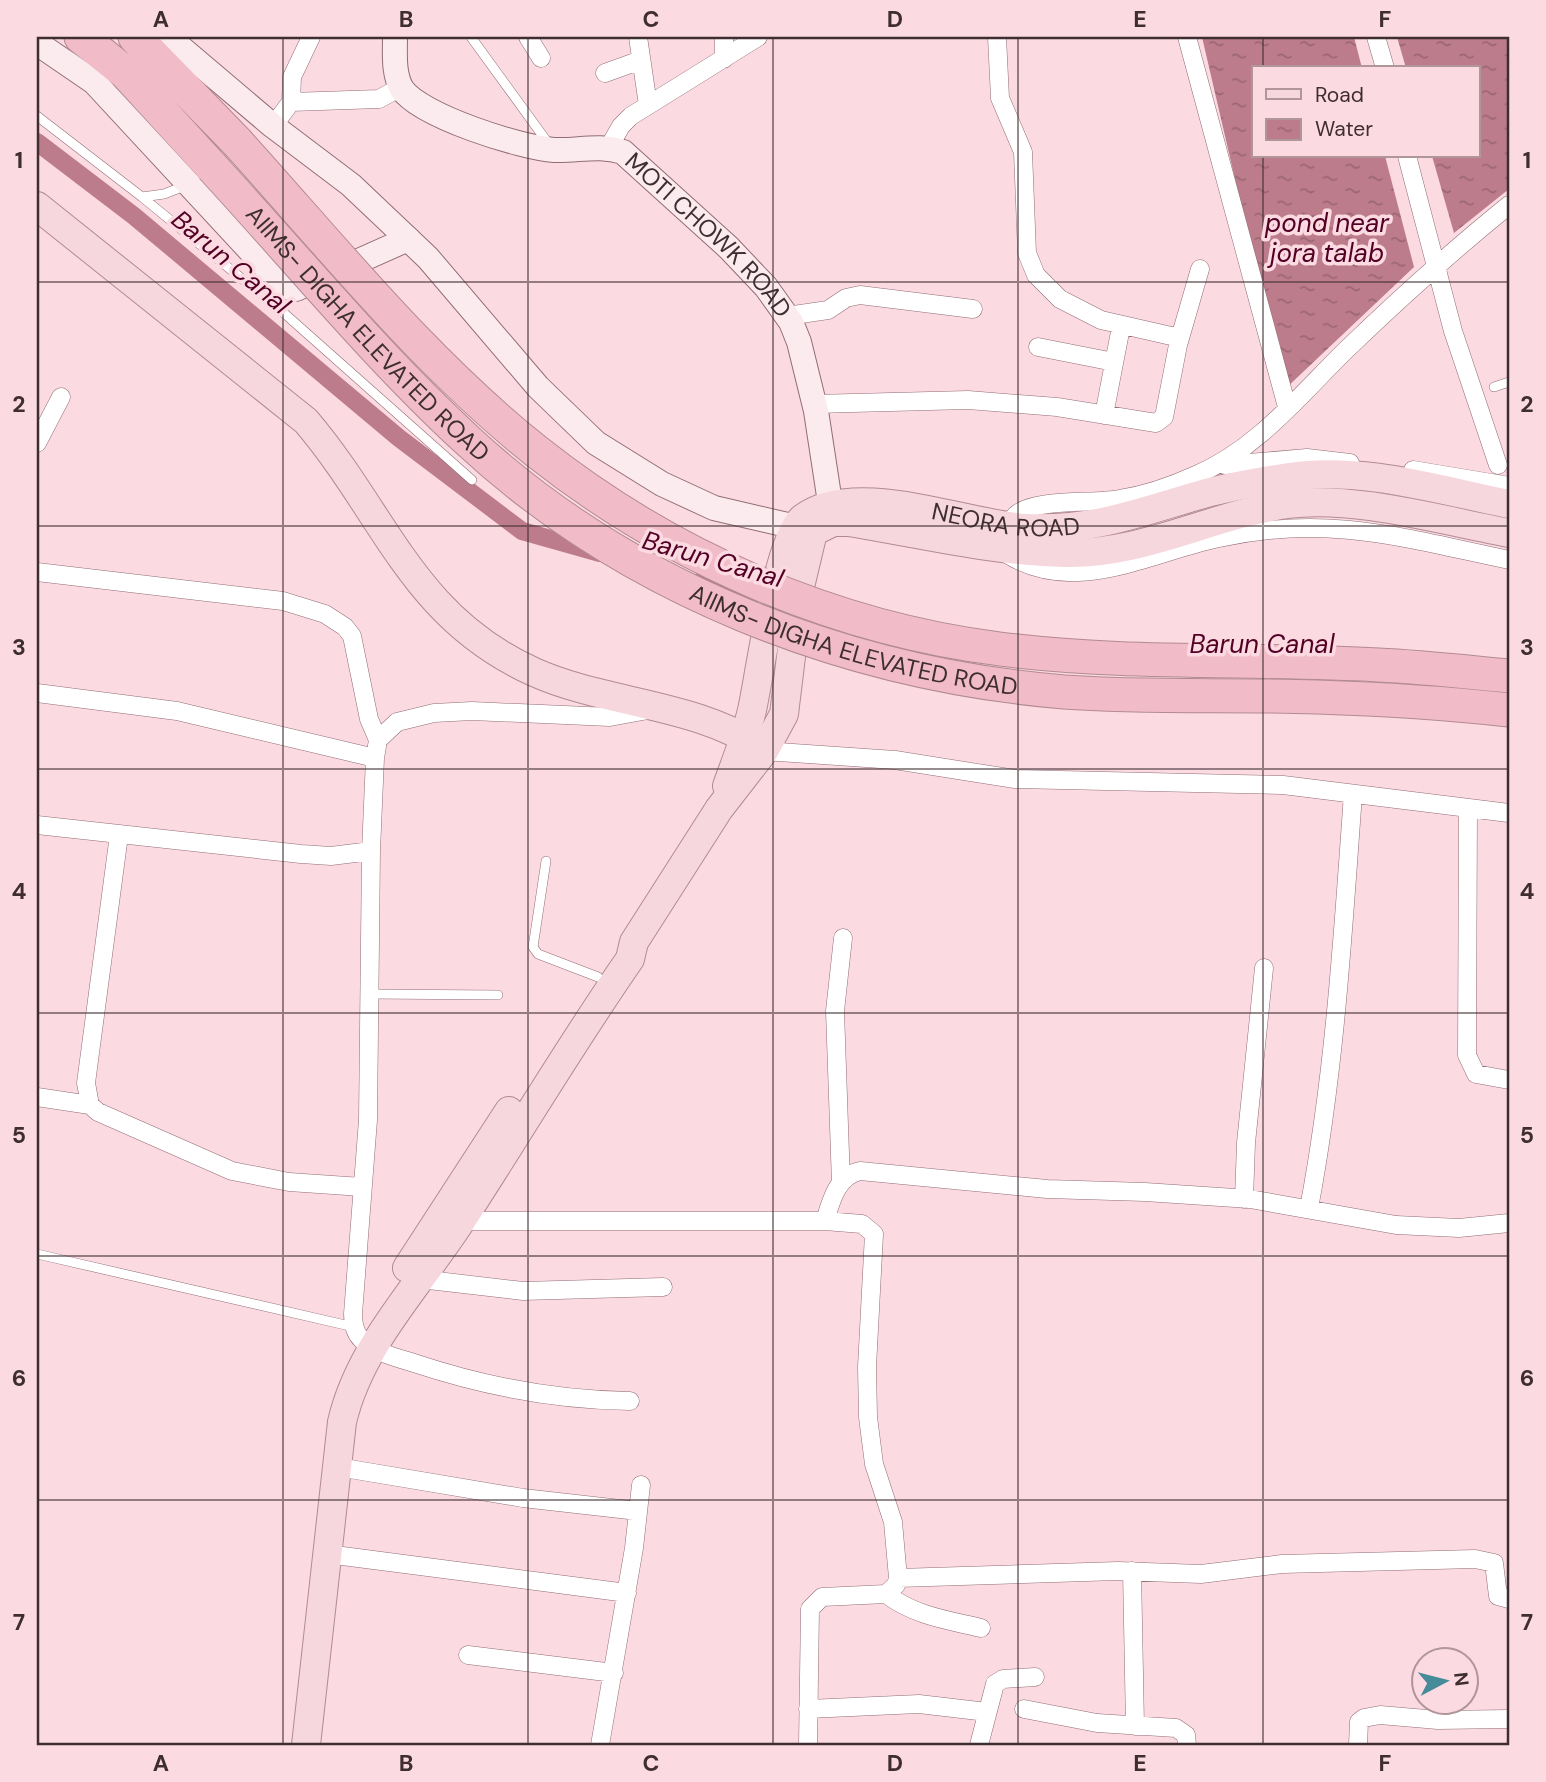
<svg xmlns="http://www.w3.org/2000/svg" width="1546" height="1782" font-family="'DM Sans',sans-serif">
  <style>
    .water { fill: url(#water-ripples) }
    .lines { fill: none; stroke-linecap: round; stroke-linejoin: round }
    .canal { stroke: #bd7c8c; stroke-width: 18 }
    .lane-casing { stroke: #916d75; stroke-width: 10 }
    .street-casing { stroke: #916d75; stroke-width: 19 }
    .secondary-casing { stroke: #916d75; stroke-width: 26 }
    .primary-casing { stroke: #b28a93; stroke-width: 30 }
    .highway-casing { stroke: #b28a93; stroke-width: 35 }
    .lane { stroke: #fff; stroke-width: 9 }
    .street { stroke: #fff; stroke-width: 18 }
    .secondary { stroke: #fbebee; stroke-width: 24 }
    .primary { stroke: #f7d7de; stroke-width: 28 }
    .highway { stroke: #f1bcc8; stroke-width: 33 }
    .highway-bridge-casing { stroke: #b28a93; stroke-width: 35; stroke-linecap: butt }
    .highway-bridge { stroke: #f1bcc8; stroke-width: 33 }
    .grid { fill: none; stroke: #3e2e31; stroke-width: 2; stroke-opacity: 0.55 }
    .labels { text-anchor: middle; stroke-width: 7; stroke-linejoin: round; paint-order: stroke }
    .street-label { font-size: 24px; fill: #3e2e31; stroke: #fcdae2 }
    .water-label { font-size: 26px; font-style: italic; fill: #520024; stroke: #fcdae2 }
    .neatline { fill: none; stroke: #3e2e31; stroke-width: 2.5 }
    .grid-label { font-size: 23px; text-anchor: middle; font-weight: bold; fill: #3e2e31 }
  </style>
  <defs>
    <pattern id="water-ripples" width="26" height="14" patternUnits="userSpaceOnUse" patternTransform="scale(1.75)"><rect width="26" height="14" fill="#bd7c8c"/><path d="M2 4q2-2 4 0t4 0M15 11q2-2 4 0t4 0" fill="none" stroke="#9b6673"/></pattern>
  </defs>
  <rect width="100%" height="100%" fill="#fcdae2"/>
  <path class="water" d="M1202,37H1354L1362,68H1254V156H1385L1414,267L1284,390Z
    M1397,37H1509V189L1454,233L1432,156H1478V68H1406Z"/>
  <g class="lines">
    <path class="canal" d="M37,142L134,216L399,438L522,531L600,553
      M701,581L758,598"/>
    <g class="lane-casing">
      <path id="lane" d="M471,37L548,143
        M37,116L142,197L164,194L187,185
        M142,197L285,314L472,480
        M1494,387L1509,382
        M546,861L533,947L538,954L598,977
        M370,994L498,995
        M37,1254L354,1327"/>
    </g>
    <g class="street-casing">
      <path id="street" d="M528,37L541,58
        M638,37L648,105
        M997,37L1000,98L1023,152L1027,253L1036,275L1060,299L1101,320L1180,338
        M1187,37L1287,407
        M1376,37L1385,68
        M724,59V37
        M605,73L641,60
        M291,102L379,99L401,87
        M273,126L291,102L292,77L311,37
        M609,147L621,126L631,116L758,37
        M1407,156L1453,331L1498,465
        M1509,205C1452,251 1399,299 1346,350C1299,396 1257,449 1196,475C1172,486 1146,495 1120,499C1094,504 1034,498 1016,515C1006,524 1005,542 1007,554C1074,597 1151,552 1219,538C1328,514 1404,538 1509,560
        M787,316L828,310L846,298L860,295L973,309
        M1038,347L1114,362
        M814,404L968,400L1057,407L1156,423L1164,417L1178,345L1200,269
        M1104,415L1121,327
        M37,443L61,397
        M1225,465L1307,458L1350,463
        M1413,470L1509,486
        M37,572L283,601L325,614L345,627L352,636L369,719L378,740
        M37,693L177,711L375,758
        M764,751L895,760L1015,779L1283,785L1509,813
        M1468,808L1467,1055L1476,1074L1509,1080
        M37,825L301,854L331,856L371,851
        M119,835L86,1083L90,1105L98,1112L232,1171L289,1182L362,1187
        M37,1097L90,1105
        M841,1183L835,1011L843,938
        M1244,1199L1246,1143L1264,968
        M1309,1208C1335,1071 1343,932 1353,794
        M461,1221H825L862,1224L874,1234L867,1367L868,1417L874,1464L893,1522L898,1578L896,1585L886,1594L822,1597L810,1609L808,1745
        M825,1221C831,1201 837,1176 860,1171L1047,1189L1145,1192L1250,1199L1396,1225L1459,1228L1509,1223
        M420,1279L523,1291L663,1287
        M630,1401C555,1400 486,1387 414,1363C398,1358 373,1352 361,1339C354,1332 353,1323 353,1314L368,1120L371,851L375,758L378,740L397,722L434,713L472,711L610,717L648,710
        M338,1467L523,1498L638,1511
        M327,1554L627,1593
        M1132,1571L1135,1726
        M898,1578L1118,1571L1201,1574L1282,1564L1475,1559L1494,1563L1498,1596L1509,1599
        M886,1594C915,1616 947,1620 981,1628
        M468,1655L614,1673
        M808,1709L919,1704L987,1712
        M1024,1709L1097,1723L1176,1728L1186,1735L1187,1745
        M600,1745L634,1548L641,1485
        M979,1745L995,1684L1003,1679L1035,1677
        M1358,1745L1359,1722L1364,1718L1380,1715L1438,1720L1509,1719"/>
    </g>
    <g class="secondary-casing">
      <g id="secondary">
        <path d="M168,37L273,126L351,185L428,258L538,387L596,443L662,484L714,508L796,527"/>
        <path id="s1" d="M395,37C395,53 393,74 402,89C420,116 522,148 554,150C578,151 599,144 623,152L729,248L766,287L791,322L799,342L816,411L833,522"/>
        <path d="M37,43L94,82L284,287L296,289L408,239"/>
      </g>
    </g>
    <g class="primary-casing">
      <g id="primary">
        <path d="M37,206L306,421C386,515 412,617 534,672C602,703 698,704 759,747"/>
        <path id="s2" d="M727,786C736,761 746,736 752,710C760,674 778,537 803,518C855,479 964,524 1025,528C1092,531 1134,514 1196,496C1225,487 1259,482 1289,477C1362,466 1439,490 1509,504"/>
        <path d="M407,1268L509,1111"/>
        <path d="M306,1745L342,1422C360,1344 421,1284 463,1218C519,1132 571,1044 630,959L634,942L719,809L764,751L784,714L799,591L813,532L833,522H848C918,533 995,552 1065,553C1142,555 1212,515 1288,504C1353,495 1444,521 1509,533"/>
      </g>
    </g>
    <g class="highway-casing">
      <path id="highway" d="M81,37L127,74L212,167
        M135,37L237,142"/>
    </g>
    <use href="#lane" class="lane"/>
    <use href="#street" class="street"/>
    <use href="#secondary" class="secondary"/>
    <use href="#primary" class="primary"/>
    <use href="#highway" class="highway"/>
    <g class="highway-bridge-casing">
      <g id="highway-bridge">
        <path d="M237,142C332,247 424,362 536,451C668,556 832,628 1000,649C1125,665 1252,658 1378,665C1422,667 1466,672 1509,676"/>
        <path id="s3" d="M212,167C296,258 375,355 466,439C627,589 846,674 1064,692C1148,698 1233,694 1317,697C1381,699 1445,703 1509,710"/>
      </g>
    </g>
    <use href="#highway-bridge" class="highway-bridge"/>
  </g>
  <path class="grid" d="M283,37V1745M528,37V1745M773,37V1745M1018,37V1745M1263,37V68M1263,156V1745M37,282H1509M37,526H1509M37,769H1509M37,1013H1509M37,1256H1509M37,1500H1509"/>
  <g class="labels">
    <g class="street-label">
      <text dy="8" stroke="none"><textPath href="#s1" startOffset="408">MOTI CHOWK ROAD</textPath></text>
      <text dy="8" stroke="none"><textPath href="#s3" startOffset="228">AIIMS- DIGHA ELEVATED ROAD</textPath></text>
      <text dy="8" stroke="none"><textPath href="#s2" startOffset="488">NEORA ROAD</textPath></text>
      <text dy="8" stroke="none"><textPath href="#s3" startOffset="816">AIIMS- DIGHA ELEVATED ROAD</textPath></text>
    </g>
    <g class="water-label">
      <text x="1327" y="232">pond near<tspan x="1327" dy="30">jora talab</tspan></text>
      <text transform="translate(231 262) rotate(40)" y="9">Barun Canal</text>
      <text transform="translate(713 559) rotate(16)" y="9">Barun Canal</text>
      <text x="1262" y="653">Barun Canal</text>
    </g>
  </g>
  <rect width="1546" height="1782" fill="none" stroke="#fcdae2" stroke-width="77"/>
  <rect x="1252" y="66" width="228" height="91" fill="#fcdae2" stroke="#b0959b" stroke-width="2"/>
  <rect x="1266" y="89" width="35" height="10" fill="#f7d7de" stroke="#b0959b" stroke-width="2"/>
  <text x="1315" y="102" font-size="21" fill="#3e2e31">Road</text>
  <rect x="1266" y="119" width="35" height="21" fill="url(#water-ripples)" stroke="#b0959b" stroke-width="2"/>
  <text x="1315" y="136" font-size="21" fill="#3e2e31">Water</text>
  <g transform="translate(1445 1681) rotate(83)"><circle r="33" fill="#fcdae2" stroke="#b0959b" stroke-width="2"/>
  <path d="M0-5L12 26L0 18L-12 26Z" fill="#468b99"/>
  <text y="-10" font-size="19" font-weight="bold" text-anchor="middle" fill="#3e2e31">N</text>
  </g>
  <rect x="38" y="38" width="1470" height="1706" class="neatline"/>
  <g class="grid-label">
    <text x="161" y="27">A</text>
    <text x="406" y="27">B</text>
    <text x="651" y="27">C</text>
    <text x="895" y="27">D</text>
    <text x="1140" y="27">E</text>
    <text x="1385" y="27">F</text>
    <text x="19" y="168">1</text>
    <text x="1527" y="168">1</text>
    <text x="19" y="412">2</text>
    <text x="1527" y="412">2</text>
    <text x="19" y="655">3</text>
    <text x="1527" y="655">3</text>
    <text x="19" y="899">4</text>
    <text x="1527" y="899">4</text>
    <text x="19" y="1143">5</text>
    <text x="1527" y="1143">5</text>
    <text x="19" y="1386">6</text>
    <text x="1527" y="1386">6</text>
    <text x="19" y="1630">7</text>
    <text x="1527" y="1630">7</text>
    <text x="161" y="1771">A</text>
    <text x="406" y="1771">B</text>
    <text x="651" y="1771">C</text>
    <text x="895" y="1771">D</text>
    <text x="1140" y="1771">E</text>
    <text x="1385" y="1771">F</text>
  </g>
</svg>
